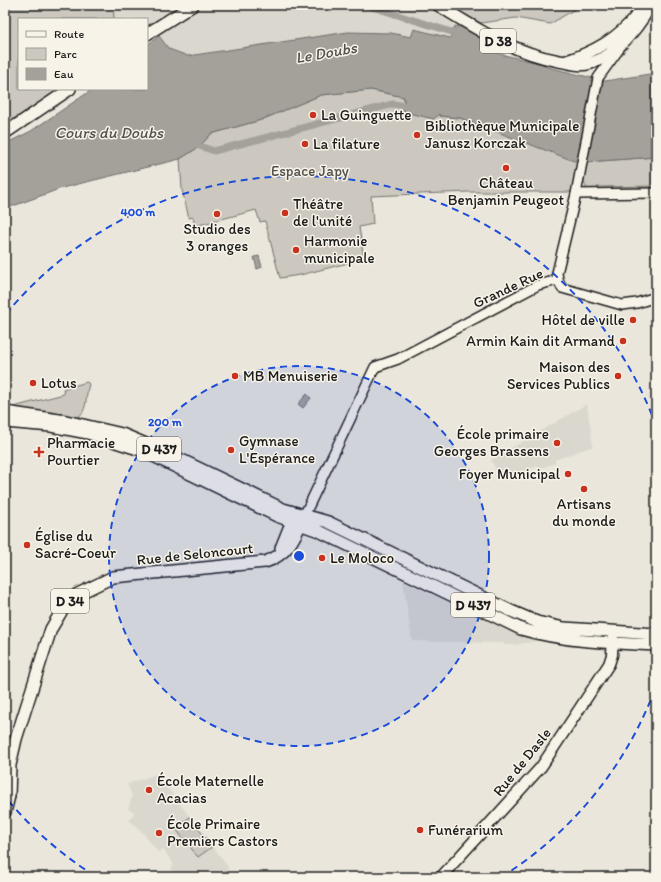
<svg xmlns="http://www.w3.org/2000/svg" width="661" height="882" font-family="Itim,sans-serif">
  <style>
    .built { fill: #dad7ce }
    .green { fill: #ccc8c0; stroke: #74726e }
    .water { fill: #a3a19a; stroke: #6d6c68 }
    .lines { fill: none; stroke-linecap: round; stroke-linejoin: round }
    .canal { stroke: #a3a19a; stroke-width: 7 }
    .tertiary-casing { stroke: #1c1c1c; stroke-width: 12 }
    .secondary-casing { stroke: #1c1c1c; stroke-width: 13 }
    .primary-casing { stroke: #1c1c1c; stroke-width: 14 }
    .tertiary { stroke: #f7f3e8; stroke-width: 9 }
    .secondary { stroke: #f7f3e8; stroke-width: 10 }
    .primary { stroke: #f7f3e8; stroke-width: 11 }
    .ring { fill: none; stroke: #1d4ed8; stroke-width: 2; stroke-dasharray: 7 5 }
    .poi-dot { fill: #c8321e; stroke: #f7f3e8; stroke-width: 1.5 }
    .labels { text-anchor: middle; stroke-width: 3; stroke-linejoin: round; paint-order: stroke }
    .shield { fill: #f7f3e8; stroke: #5e5c59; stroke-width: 1 }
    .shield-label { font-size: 14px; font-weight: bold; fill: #1c1c1c }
    .poi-label { font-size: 15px; fill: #1c1c1c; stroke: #f7f3e8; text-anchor: start }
    .park-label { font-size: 15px; fill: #51504d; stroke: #f7f3e8 }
    .street-label { font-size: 15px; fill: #1c1c1c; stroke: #f7f3e8 }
    .water-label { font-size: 16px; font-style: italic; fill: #52514e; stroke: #f7f3e8 }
    .centre { fill: #1d4ed8; stroke: #f7f3e8; stroke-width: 2 }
    .ring-label { font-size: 12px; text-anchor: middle; font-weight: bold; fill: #1d4ed8; stroke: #f7f3e8; stroke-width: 3; stroke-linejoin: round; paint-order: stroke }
  </style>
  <rect width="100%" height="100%" fill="#eae6dc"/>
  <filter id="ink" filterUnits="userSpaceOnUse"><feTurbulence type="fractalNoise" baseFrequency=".025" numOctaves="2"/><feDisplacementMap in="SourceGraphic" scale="8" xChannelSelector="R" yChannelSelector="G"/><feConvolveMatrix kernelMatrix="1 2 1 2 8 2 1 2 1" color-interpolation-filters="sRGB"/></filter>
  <g filter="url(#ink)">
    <path class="built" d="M113,5H432L455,26L450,39L414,29L411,37L391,33L348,32L188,56L169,49L159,36L154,39L147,38V19H114Z
      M587,404L593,446L555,460V463L539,469L538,466L501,480L491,460Z
      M403,581L508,630L538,641L513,645H504V643L412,641Z
      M157,774L229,868L217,877H177L171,869L174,865L163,849L158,852L143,833L129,820L135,812L128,809L132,796L127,784Z"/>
    <path class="green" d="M5,5H113L114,19H19V89H63L31,111L5,122Z
      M446,5H582L550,24L516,18L481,23Z
      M371,90L404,97V112L437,116L440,114V116L460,118L578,161L572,192H469L371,196L373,224L359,227L364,259L300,275L280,278L265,221L260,222L256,210L195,226L193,217L189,218L182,190L180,159L199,147L211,134L261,120L321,95Z
      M656,157V186L597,187L600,191L587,189C582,180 583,173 586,162Z
      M87,382L89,384C85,396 88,414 76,418L9,408L64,394L63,389Z
      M190,817L212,847L198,857L175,828Z"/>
    <path class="water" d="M455,26L467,28L484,39L491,48L500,54L547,65V67L605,81L656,73V157L586,162L574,161L460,118L440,116L439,114L434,119L404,112V97L371,90L321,95L261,120L211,134L199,147L180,159L62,188L5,209V144L31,131L93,89H147V45L159,36L169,49L188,56L348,32L391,33L411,37L414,29L450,38Z
      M259,256L262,267L257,269L254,257Z
      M307,394L311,398L303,408L298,404Z"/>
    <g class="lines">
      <path class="canal" d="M366,5L461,35
        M191,143L214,151L393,104L413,107"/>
      <g class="tertiary-casing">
        <path id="tertiary" d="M619,49L598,78L576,194L557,273L558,280L562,288L622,305L637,303L656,297
          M576,194L656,193
          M304,516L375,367L398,359L538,285L558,280"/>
      </g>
      <g class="secondary-casing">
        <path id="secondary" d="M441,877L541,767L609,664L612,655L613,632"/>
      </g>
      <g class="primary-casing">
        <path id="primary" d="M438,5C478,30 512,52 559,61C570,63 579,67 591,63C618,55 638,27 651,5
          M147,34L193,5
          M564,62C594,52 618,39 638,14
          M5,133L70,89
          M5,412L66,421L122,434L165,452L283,509L328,522L511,611L537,622L564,628L656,634
          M5,422L51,426L88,433L141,450L277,516L319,531L521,629C566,642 610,643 656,645
          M281,548L289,528L300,525
          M5,812L9,796L10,765L16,739L51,629L64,607L78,594L113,577L265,562C287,555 294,539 303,519"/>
      </g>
      <use href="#tertiary" class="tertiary"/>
      <use href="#secondary" class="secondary"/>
      <use href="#primary" class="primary"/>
    </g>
  </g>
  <circle cx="299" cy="556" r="190" fill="#1d4ed8" fill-opacity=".12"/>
  <g class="ring">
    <circle cx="299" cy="556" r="190"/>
    <path d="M655 689A380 380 0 0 1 503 876M95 876A380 380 0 0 1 6 798M6 314A380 380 0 0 1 655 423"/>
  </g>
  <g class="poi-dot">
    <circle cx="313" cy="115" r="4"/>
    <circle cx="417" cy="135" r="4"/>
    <circle cx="305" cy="144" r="4"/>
    <circle cx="506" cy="168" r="4"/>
    <circle cx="285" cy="213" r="4"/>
    <circle cx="217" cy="214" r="4"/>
    <circle cx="296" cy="250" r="4"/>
    <circle cx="633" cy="320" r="4"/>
    <circle cx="623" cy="341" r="4"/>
    <circle cx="235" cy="376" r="4"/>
    <circle cx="618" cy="376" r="4"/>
    <circle cx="33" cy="383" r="4"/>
    <circle cx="557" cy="443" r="4"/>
    <circle cx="231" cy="450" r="4"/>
    <path d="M37 446h4v4h4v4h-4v4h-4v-4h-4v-4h4z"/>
    <circle cx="568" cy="474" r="4"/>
    <circle cx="584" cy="489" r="4"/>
    <circle cx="27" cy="545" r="4"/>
    <circle cx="322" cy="558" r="4"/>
    <circle cx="149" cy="790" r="4"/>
    <circle cx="420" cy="830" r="4"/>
    <circle cx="159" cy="833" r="4"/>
  </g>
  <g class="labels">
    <g class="shield">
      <rect x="480" y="29" width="36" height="24" rx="3"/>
      <rect x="137" y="437" width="44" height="24" rx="3"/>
      <rect x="51" y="589" width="38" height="24" rx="3"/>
      <rect x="451" y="593" width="44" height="24" rx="3"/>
    </g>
    <g class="shield-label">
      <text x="498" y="46">D 38</text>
      <text x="159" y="454">D 437</text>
      <text x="70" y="606">D 34</text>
      <text x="473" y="610">D 437</text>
    </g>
    <g class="poi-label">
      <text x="321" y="120">La Guinguette</text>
      <text x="425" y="131">Bibliothèque Municipale<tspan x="425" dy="17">Janusz Korczak</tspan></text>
      <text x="313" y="149">La filature</text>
      <text x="506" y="188" text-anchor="middle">Château<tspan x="506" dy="17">Benjamin Peugeot</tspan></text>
      <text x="293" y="209">Théâtre<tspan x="293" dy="17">de l'unité</tspan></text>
      <text x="217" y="234" text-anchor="middle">Studio des<tspan x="217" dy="17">3 oranges</tspan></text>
      <text x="304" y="246">Harmonie<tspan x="304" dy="17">municipale</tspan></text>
      <text x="625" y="325" text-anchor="end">Hôtel de ville</text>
      <text x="615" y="346" text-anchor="end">Armin Kain dit Armand</text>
      <text x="610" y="372" text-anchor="end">Maison des<tspan x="610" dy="17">Services Publics</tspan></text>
      <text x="243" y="381">MB Menuiserie</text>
      <text x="41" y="388">Lotus</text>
      <text x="549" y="439" text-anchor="end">École primaire<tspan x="549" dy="17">Georges Brassens</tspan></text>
      <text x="239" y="446">Gymnase<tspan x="239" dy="17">L'Espérance</tspan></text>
      <text x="47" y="448">Pharmacie<tspan x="47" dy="17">Pourtier</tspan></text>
      <text x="560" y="479" text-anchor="end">Foyer Municipal</text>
      <text x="584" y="509" text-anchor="middle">Artisans<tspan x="584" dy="17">du monde</tspan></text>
      <text x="35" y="541">Église du<tspan x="35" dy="17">Sacré-Coeur</tspan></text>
      <text x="330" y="563">Le Moloco</text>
      <text x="157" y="786">École Maternelle<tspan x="157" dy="17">Acacias</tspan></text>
      <text x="167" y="829">École Primaire<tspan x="167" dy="17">Premiers Castors</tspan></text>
      <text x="428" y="835">Funérarium</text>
    </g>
    <g class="park-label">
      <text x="310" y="176">Espace Japy</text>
    </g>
    <g class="street-label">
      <text transform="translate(508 288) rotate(-25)" y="5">Grande Rue</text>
      <text transform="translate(195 554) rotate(-6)" y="5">Rue de Seloncourt</text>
      <text transform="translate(522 762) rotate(-51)" y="5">Rue de Dasle</text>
    </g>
    <g class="water-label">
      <text transform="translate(326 52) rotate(-10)" y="6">Le Doubs</text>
      <text x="109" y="138">Cours du Doubs</text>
    </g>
  </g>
  <circle cx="299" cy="556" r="6" class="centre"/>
  <g class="ring-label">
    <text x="138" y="216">400 m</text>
    <text x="165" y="426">200 m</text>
  </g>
  <rect width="661" height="882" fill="none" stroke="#f7f3e8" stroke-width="20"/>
  <rect x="10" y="10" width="641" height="862" fill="none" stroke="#1c1c1c" stroke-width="1.5" filter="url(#ink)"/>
  <rect x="18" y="18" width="130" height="72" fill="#f7f3e8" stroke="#9f9d96"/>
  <rect x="26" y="31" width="20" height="6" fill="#f7f3e8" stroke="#9f9d96"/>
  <text x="54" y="38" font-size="12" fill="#1c1c1c">Route</text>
  <rect x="26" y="48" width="20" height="12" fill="#ccc8c0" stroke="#9f9d96"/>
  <text x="54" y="58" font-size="12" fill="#1c1c1c">Parc</text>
  <rect x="26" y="68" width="20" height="12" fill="#a3a19a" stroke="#9f9d96"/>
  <text x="54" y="78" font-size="12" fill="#1c1c1c">Eau</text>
</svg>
